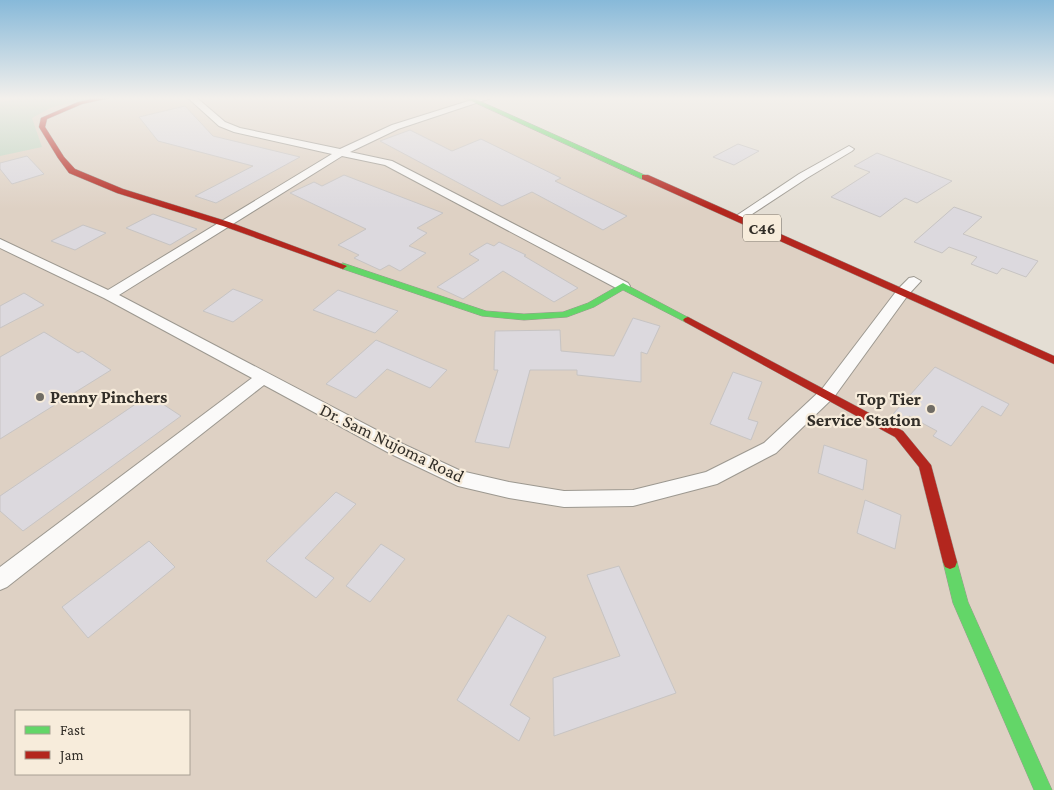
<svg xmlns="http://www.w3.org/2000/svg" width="1054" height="790" font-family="'Crimson Pro',serif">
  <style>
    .commercial { fill: #ded1c4; fill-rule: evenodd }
    .green { fill: #bfd4c0 }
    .building { fill: #dcd9de; stroke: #c7c4c3 }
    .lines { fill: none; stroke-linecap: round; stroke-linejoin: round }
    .street-casing { stroke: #9c9890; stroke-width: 2 }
    .fast-casing { stroke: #9c9890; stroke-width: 1 }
    .jam-casing { stroke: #9c9890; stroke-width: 1 }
    .street { fill: #fbfaf9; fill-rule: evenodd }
    .fast { fill: #63d668; fill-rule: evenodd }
    .jam { fill: #b3261e; fill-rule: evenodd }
    .poi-dot { fill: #706c64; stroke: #f7ecdb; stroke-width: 2 }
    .labels { text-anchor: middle; stroke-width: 4.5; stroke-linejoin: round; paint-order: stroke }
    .shield { fill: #f7ecdb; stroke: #6d675e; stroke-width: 1 }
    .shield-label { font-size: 16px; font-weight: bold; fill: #322e28 }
    .poi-label { font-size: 18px; font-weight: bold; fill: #322e28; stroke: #f7ecdb; text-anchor: start }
    .street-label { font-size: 18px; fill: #322e28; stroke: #f7ecdb }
  </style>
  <rect width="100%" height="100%" fill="#e4ded4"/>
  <path class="commercial" d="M0,98H468L1054,359V790H0ZM16,711H189V774H16Z"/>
  <path class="green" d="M21,98H94L52,107L32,118L42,147L0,156V102Z"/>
  <path class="building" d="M185,106L213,136L300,157L216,203L195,196L253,166L158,141L139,117Z
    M410,130L452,151L481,139L561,178L555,181L627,216L603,230L532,192L502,206L380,141Z
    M738,144L759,151L734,165L713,157Z
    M877,153L952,181L917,203L905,198L880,217L831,197L870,172L854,166Z
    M27,156L44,174L12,184L0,169V163Z
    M344,175L443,213L417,228L427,233L409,246L426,253L400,271L389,265L380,270L354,258L359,255L338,245L366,229L290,193L314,182L322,186Z
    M954,207L982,217L963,234L1038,261L1026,277L1002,268L997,274L971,264L977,257L949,247L942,253L914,242Z
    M153,214L197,229L170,245L126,228Z
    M83,225L106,233L75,250L51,241Z
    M499,242L526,255L524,256L578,288L554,302L503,271L463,299L437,287L479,260L469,254L487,243L494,246Z
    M233,289L263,300L233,322L203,311Z
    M338,290L398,311L375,333L313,310Z
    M24,293L44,305L0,328V306Z
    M633,318L660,326L647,354L641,352V382L577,375V370H530L509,448L475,442L498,370H494L495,331L560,330L561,351L614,356Z
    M44,332L78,353L82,351L111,370L0,439V357Z
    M376,340L447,370L430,388L387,369L356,398L326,384Z
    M935,367L1009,404L1001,416L982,406L951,446L933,436L937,431L909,416L905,420L893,414Z
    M733,372L762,382L748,419L758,422L751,440L710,424Z
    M149,395L181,416L23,531L0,511V496Z
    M824,445L867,460L863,490L818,473Z
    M336,492L356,504L305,558L334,578L316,598L266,561Z
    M865,500L901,515L895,549L857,533Z
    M149,541L175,567L88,638L62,607Z
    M381,544L405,559L370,602L346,586Z
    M619,566L676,693L554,736L553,678L620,656L587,575Z
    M508,615L546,637L510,705L530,718L519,741L457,700Z"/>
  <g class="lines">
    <g class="street-casing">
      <path id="street" d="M188,98H197L225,122L240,128L340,149L392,125L478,98H491L398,129L350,152L392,161L628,283L630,286L628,289H618L385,165L342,156L119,295L403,444L461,471L509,482L564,491L633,490L706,472L764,443L822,389L898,289L909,278L914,277L921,281L908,295L834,397L776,453L717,484L633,506L564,507L509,498L458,486L391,454L264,385L7,587L0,590V567L252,378L104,298L0,248V239L108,290L332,154L234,132L219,126Z
        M849,146L854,149L852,151L807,178L743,220L739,221L733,218L799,174Z"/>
    </g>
    <g class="fast-casing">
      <path id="fast" d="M465,98H473L649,177L642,179Z
        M343,263L486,311L524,314L563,312L588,303L623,283L693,320L691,322H685L623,290L594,307L567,317L524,320L482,316L340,268L339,266Z
        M950,555L955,557L957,562L968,602L1052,790H1034L953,603L943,562L945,557Z"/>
    </g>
    <g class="jam-casing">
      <path id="jam" d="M97,98H109L82,104L47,119L45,127L64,157L75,169L123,189L229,222L347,266L343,269L340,268L223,226L117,193L69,173L58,158L39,127L41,118L78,102Z
        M642,175H648L1054,356V364L642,179Z
        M688,317L903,431L931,465L957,562L955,567L950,569L945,567L943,562L919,467L895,437L685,322L683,320L685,318Z"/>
    </g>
    <use href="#street" class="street"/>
    <use href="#fast" class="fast"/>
    <use href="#jam" class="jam"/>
  </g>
  <linearGradient id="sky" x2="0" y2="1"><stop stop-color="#87b9d9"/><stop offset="0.47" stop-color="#f3f0ec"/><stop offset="1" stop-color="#f3f0ec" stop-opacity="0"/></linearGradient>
  <rect width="1054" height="209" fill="url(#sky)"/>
  <g class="poi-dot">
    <circle cx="40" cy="397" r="5"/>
    <circle cx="931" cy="409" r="5"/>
  </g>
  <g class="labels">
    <rect class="shield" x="743" y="214.5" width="38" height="27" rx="4"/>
    <g class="shield-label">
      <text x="762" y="234">C46</text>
    </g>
    <g class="poi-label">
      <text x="50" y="403">Penny Pinchers</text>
      <text x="921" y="405" text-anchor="end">Top Tier<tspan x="921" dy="21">Service Station</tspan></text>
    </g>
    <g class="street-label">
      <text transform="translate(392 443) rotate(26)" y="6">Dr. Sam Nujoma Road</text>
    </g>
  </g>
  <rect x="15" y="710" width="175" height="65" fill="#f7ecdb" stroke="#a8a093"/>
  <rect x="25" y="726" width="25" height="8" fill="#63d668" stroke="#a8a093"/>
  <text x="60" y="735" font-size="15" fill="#322e28">Fast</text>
  <rect x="25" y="751" width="25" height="8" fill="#b3261e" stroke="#a8a093"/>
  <text x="60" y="760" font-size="15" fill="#322e28">Jam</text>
</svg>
